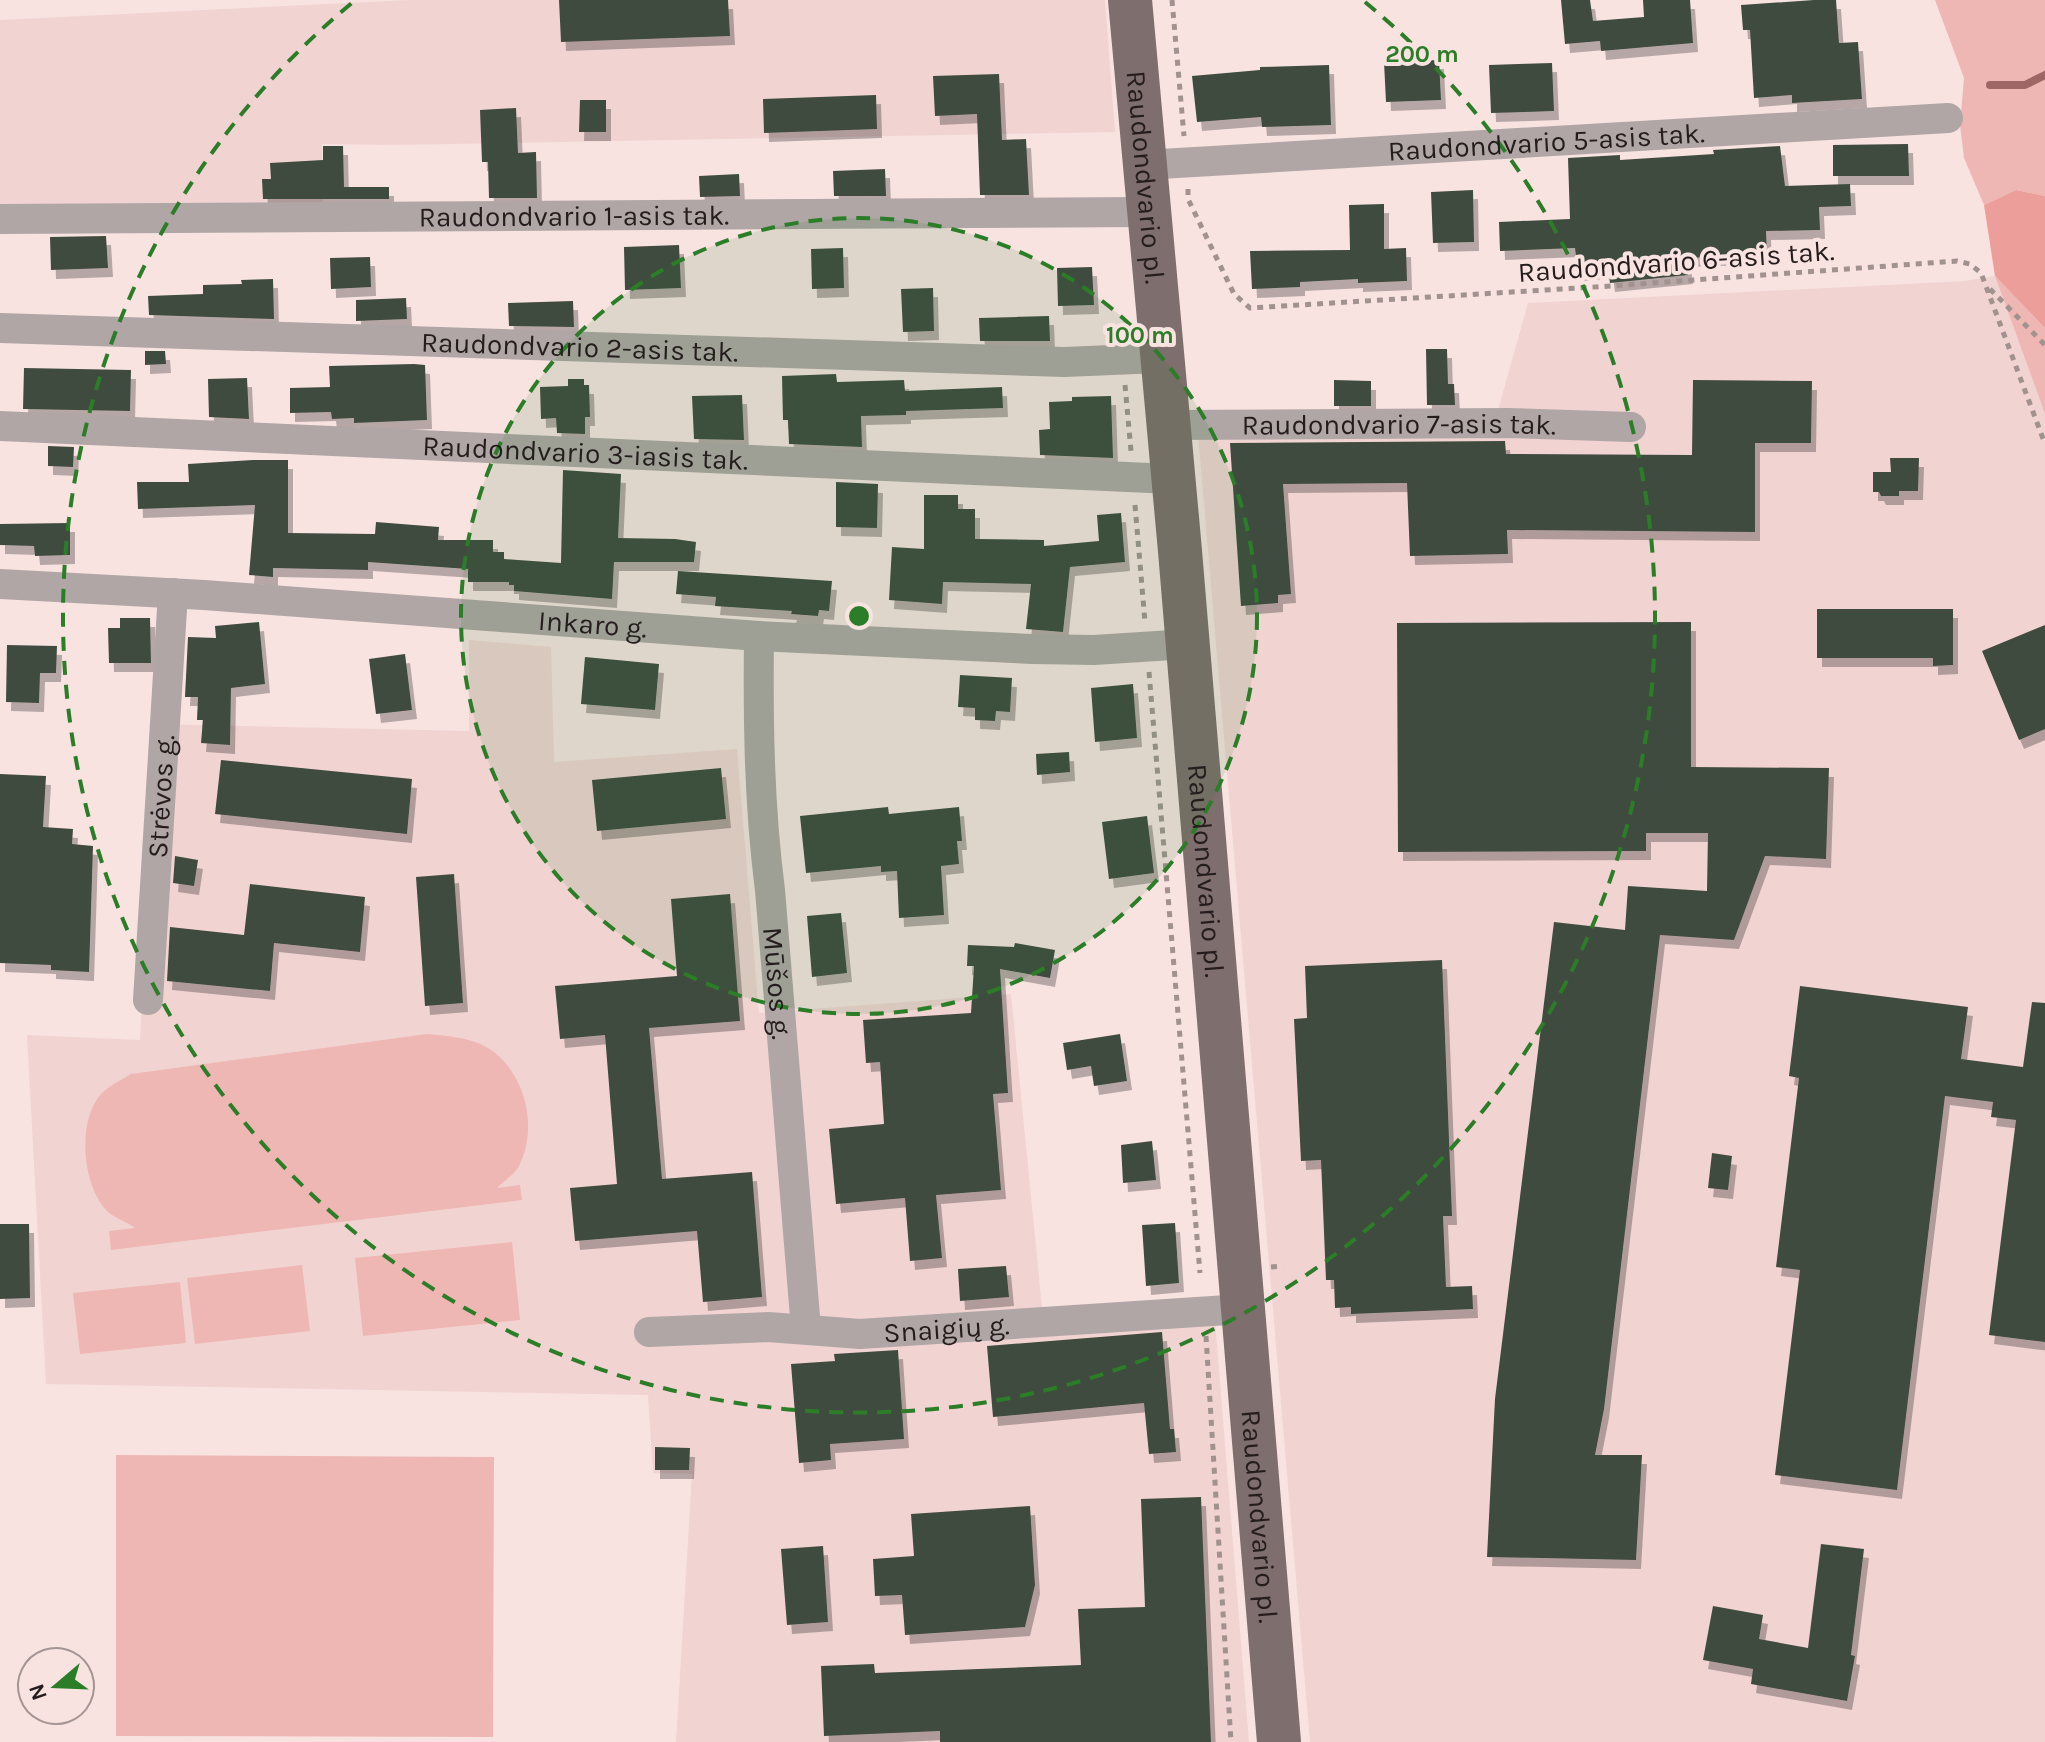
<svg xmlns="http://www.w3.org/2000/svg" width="2045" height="1742" font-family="Karla,sans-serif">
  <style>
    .built { fill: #f1d3d2 }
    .green { fill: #efb7b4 }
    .forest { fill: #eb9e9a }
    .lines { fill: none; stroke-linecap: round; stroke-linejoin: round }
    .stream { stroke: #9e6765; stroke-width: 8 }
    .building { fill: #404b3f; filter: url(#shadow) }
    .path { stroke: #a19290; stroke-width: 5; stroke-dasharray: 6 6; stroke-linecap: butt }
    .street { stroke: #afa6a5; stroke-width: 30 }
    .primary { stroke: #7e6e6d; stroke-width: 44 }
    .ring { fill: none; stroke: #2c7d28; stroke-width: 4; stroke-dasharray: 14 10 }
    .labels { text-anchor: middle; stroke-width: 8; stroke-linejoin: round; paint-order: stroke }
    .street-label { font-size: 28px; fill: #251d1d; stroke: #f8e3e1 }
    .centre { fill: #2c7d28; stroke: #f8e3e1; stroke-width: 4 }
    .ring-label { font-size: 24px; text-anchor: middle; font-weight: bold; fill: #2c7d28; stroke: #f8e3e1; stroke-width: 8; stroke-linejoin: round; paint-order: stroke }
  </style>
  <defs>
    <filter id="shadow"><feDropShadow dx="5" dy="9" stdDeviation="0" flood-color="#0004"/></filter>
  </defs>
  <rect width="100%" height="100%" fill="#f8e3e1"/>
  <path class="built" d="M409,0H1105L1115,132L392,145L322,144L323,211L0,213V20Z
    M1995,276L2045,414V1742H1310L1196,410L1493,428L1528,303L1965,281Z
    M469,640L551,647L554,762L737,749L759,1013L1011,994L1044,1328L1215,1320L1249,1742H676L692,1474L653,1473L648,1395L46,1384L27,1035L140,1040L156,724L469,731Z"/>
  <path class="green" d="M1935,0H2045V196L2016,190L1984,205L1964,158L1960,125L1964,78Z
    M1995,276L2045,328V414Z
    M427,1034C447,1036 470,1037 488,1048C525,1071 539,1127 519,1166C515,1174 504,1181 497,1188L520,1185L522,1200L111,1250L109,1231L135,1228C127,1222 115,1218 108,1212C82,1186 77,1123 100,1095C107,1087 121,1080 131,1074Z
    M512,1242L520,1320L363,1336L355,1258Z
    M302,1265L310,1331L195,1344L187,1278Z
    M180,1282L186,1343L80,1354L73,1293Z
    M116,1455L494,1457L493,1737L116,1736Z"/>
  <path class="forest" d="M2016,190L2045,196V328L1995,276L1984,205Z"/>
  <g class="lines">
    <path class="stream" d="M1990,85H2025L2045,75"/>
  </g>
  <path class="building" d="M559,0H728L730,36L561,42Z
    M1561,0H1590L1593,21L1644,17L1643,0H1690L1693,43L1601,51L1600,41L1565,44Z
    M1814,0H1836L1839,43L1858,42L1862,99L1792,103V95L1754,98L1750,30H1743L1741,5Z
    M1439,60L1441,100L1386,102L1384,62Z
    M1552,63L1554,111L1491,113L1489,65Z
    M1329,65L1331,125L1262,127L1261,117L1197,122L1192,76L1260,70V67Z
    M999,74L1002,140L1026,139L1029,195H980L977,114L935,116L933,76Z
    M876,95L877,129L764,133L763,99Z
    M580,100H606V132H579Z
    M516,108L518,153L536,152L537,198H489L488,162H482L480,110Z
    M1908,144L1909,176H1833V145Z
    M323,146H343L344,187H389V199H263L262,179H271L270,163L323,160Z
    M1780,146L1785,186L1850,184L1851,206L1819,207L1820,230L1766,231L1767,255L1686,258L1688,275L1610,283L1608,269L1578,272L1575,248L1500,251L1499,222L1570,219L1568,158L1620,155V160L1714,154L1713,150Z
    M885,169L886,196H834L833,171Z
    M739,174L740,196L700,197L699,176Z
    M1473,190L1474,242L1433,243L1431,192Z
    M1384,204V249L1406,248L1407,281L1358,283V279L1300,282V287L1252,289L1250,251L1350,250L1349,205Z
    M106,236L108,268L51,270L50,237Z
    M679,245L681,288L625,290L624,247Z
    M843,248L844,288L812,289L811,249Z
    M370,257L371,287L331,289L330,258Z
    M1092,267L1094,305L1058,306L1057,268Z
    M273,279L274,319L149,315L148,296L203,294V285L242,284L241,280Z
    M933,288L934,331L903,332L901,289Z
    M406,298L407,319L356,321V300Z
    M573,301L574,327L509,326L508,303Z
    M1049,316L1050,341H980L979,318Z
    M1426,349H1447L1448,384H1454L1455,405H1427Z
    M145,351H165L166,364L145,365Z
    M414,364L425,365L427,420L354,423V418L332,419L331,412L290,413V388L330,387L329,366Z
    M24,368L131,370L130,411L23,409Z
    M836,374L837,382L904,380L905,391L1002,387L1003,408L906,411V415L861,416L862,447L789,444L788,420H783L782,376Z
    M247,378L249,419L209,417L208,379Z
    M568,379H584V385H589L590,417H585V434L557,433L556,418L541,419L540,387L568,386Z
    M1334,380L1371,381V406H1334Z
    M1693,380L1812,381L1811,443H1755V532L1507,530L1508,554L1410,556L1407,483L1283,484L1291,594L1278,595V603L1241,606L1230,443L1505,441L1506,454L1692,455Z
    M742,395L744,440L694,439L692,396Z
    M1111,396L1113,458L1040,455L1039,430L1050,429L1049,402L1072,401V397Z
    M48,446L74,447L73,467L48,466Z
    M1890,458H1919L1918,491H1899V496H1881L1879,492H1873V472H1891Z
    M253,460H288V533L375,534L376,522L439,527L438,540H493V552H504V559L561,563L563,470L621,474L618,538L675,539L696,542L694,562H614L612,599L514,591V585H509V582H468V569L368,562V570L273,568V577L249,575L255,505L138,509L137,482H189L188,464Z
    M836,482L878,484L877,528L836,527Z
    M924,495H958V509H975V539L1044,540V546L1099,541L1097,515L1121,513L1125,562L1070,567L1063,632L1026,629L1031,584L943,582L942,604L889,600L892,547L924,549Z
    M70,523V555L35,556L34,546L0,545V524Z
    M678,571L832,581L829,611L819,610L818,616L791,614L792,611L715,606L716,597L676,594Z
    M1817,609H1953V665L1933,666V658H1817Z
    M120,618H150L151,663H109L108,628H120Z
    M259,622L265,684L231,688L230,745L201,743L203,720H197L198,697H185L188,637L216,638L215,626Z
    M1691,622V767L1829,768L1826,859L1765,856L1734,940L1660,935L1604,1409L1595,1455H1642L1636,1560L1487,1557L1495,1399L1554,922L1625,930L1628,886L1707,891L1708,833H1646V851L1398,852L1397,623Z
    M2045,625V729L2019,740L1982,651Z
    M7,645L57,646L56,673H40L39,703L6,702Z
    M405,654L412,710L376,714L369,659Z
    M585,657L659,664L655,710L581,704Z
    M960,675L1012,678L1010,712L996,711L995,721L975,720V708L958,707Z
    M1133,684L1137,738L1095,742L1091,688Z
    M1069,752L1070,772L1037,775L1036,754Z
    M221,760L412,779L407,834L215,814Z
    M721,768L726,819L597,831L592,780Z
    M0,774L46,776L43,827L73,829L72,844L93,846L89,972L51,970V965L0,963Z
    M888,807L889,814L959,807L962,841H957L959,864L941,866L944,915L899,918L897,871L881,872V866L806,873L800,816Z
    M1147,816L1154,873L1109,879L1102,822Z
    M175,856L198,860L194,886L173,883Z
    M454,874L463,1003L425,1006L416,877Z
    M250,884L365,897L360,952L274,943L270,991L167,981L170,927L244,935Z
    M730,894L740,1021L649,1028L662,1179L752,1172L762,1297L703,1302L697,1231L575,1241L570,1188L617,1184L605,1035L560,1039L555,986L677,976L671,899Z
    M841,913L847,973L812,977L807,916Z
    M1015,943L1055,950L1050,978L1000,969L1008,1093L993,1094L1001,1190L936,1195L942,1258L910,1261L905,1198L836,1204L829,1129L884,1124L880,1062L866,1063L863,1020L971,1013L974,966H967L968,945L1014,947Z
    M1442,960L1452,1216H1443L1446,1287L1472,1286L1473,1309L1351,1314V1307L1335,1308L1334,1280H1326L1321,1160L1301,1161L1294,1019L1307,1018L1305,966Z
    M1800,986L1968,1007L1961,1059L2023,1067L2032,1002L2045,1003V1342L1989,1335L2016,1120L1991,1117L1993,1102L1945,1096L1897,1490L1775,1475L1800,1270L1776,1267L1799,1078L1789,1076Z
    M1120,1034L1127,1081L1094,1086L1091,1066L1067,1070L1063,1043Z
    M1152,1141L1156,1180L1123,1183L1121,1145Z
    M1712,1153L1732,1156L1728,1190L1708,1188Z
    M1175,1223L1179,1283L1146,1286L1142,1225Z
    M0,1224H29L30,1298L0,1299Z
    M1006,1266L1009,1297L960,1301L958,1269Z
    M1162,1332L1170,1429H1174L1176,1452L1149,1454L1144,1403L993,1417L987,1346Z
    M898,1350L904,1439L830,1444L831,1460L799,1463L791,1364L835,1361L834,1354Z
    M655,1447L690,1448L689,1470H655Z
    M1201,1497L1211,1742H940V1731L824,1736L821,1666L874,1664L875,1673L1081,1665L1078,1609L1145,1607L1141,1499Z
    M1030,1506L1035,1585L1025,1627L905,1635L902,1595L875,1596L873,1559L914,1556L911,1514Z
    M1821,1544L1864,1549L1851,1655L1855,1656L1847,1701L1751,1684L1753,1669L1703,1660L1713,1606L1763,1615L1759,1639L1808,1648Z
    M823,1546L828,1622L787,1625L781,1549Z"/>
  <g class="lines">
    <path class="path" d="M1172,0L1184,136
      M1188,189V199L1234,294L1250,308L1611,286L1957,261L1970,264L1981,273L2045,444
      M1990,289L2045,345
      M1125,385L1131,451
      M1135,505L1145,622
      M1149,672L1200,1273
      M1271,1267L1283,1266
      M1206,1336L1231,1742"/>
    <g class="street">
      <path id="s1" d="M1143,165L1948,118"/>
      <path id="s2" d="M0,219L1147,212"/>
      <path id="s3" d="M0,328L1064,362L1161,358"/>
      <path id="s4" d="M1167,425L1507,423L1631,427"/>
      <path id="s5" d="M0,426L1172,479"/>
      <path id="s6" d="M0,584L204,595L759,636L1032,649L1094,650L1188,644"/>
      <path id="s7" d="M759,636C758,721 759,805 770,890L806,1329"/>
      <path id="s8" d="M148,1000L173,593"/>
      <path id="s9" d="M649,1332L768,1327L860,1334L1243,1309"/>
    </g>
    <path class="primary" id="s10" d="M1130,0L1180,551L1279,1742"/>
  </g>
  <circle cx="859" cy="616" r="398" fill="#2c7d28" fill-opacity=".12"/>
  <g class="ring">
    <circle cx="859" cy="616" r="398"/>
    <path d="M1365 2A796 796 0 1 1 353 2"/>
  </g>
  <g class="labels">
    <g class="street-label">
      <text dy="10" stroke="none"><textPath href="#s1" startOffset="404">Raudondvario 5-asis tak.</textPath></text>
      <text dy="10" stroke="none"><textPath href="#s10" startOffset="178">Raudondvario pl.</textPath></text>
      <text dy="10" stroke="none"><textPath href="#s2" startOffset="574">Raudondvario 1-asis tak.</textPath></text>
      <text transform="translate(1676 261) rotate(-4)" y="10">Raudondvario 6-asis tak.</text>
      <text dy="10" stroke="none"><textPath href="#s3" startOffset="580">Raudondvario 2-asis tak.</textPath></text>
      <text dy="10" stroke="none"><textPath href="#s4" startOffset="232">Raudondvario 7-asis tak.</textPath></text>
      <text dy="10" stroke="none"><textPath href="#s5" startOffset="586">Raudondvario 3-iasis tak.</textPath></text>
      <text dy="10" stroke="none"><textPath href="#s6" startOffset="594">Inkaro g.</textPath></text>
      <text dy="10" stroke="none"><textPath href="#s8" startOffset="204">Strėvos g.</textPath></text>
      <text dy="10" stroke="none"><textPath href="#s10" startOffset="874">Raudondvario pl.</textPath></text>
      <text dy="10" stroke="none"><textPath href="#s7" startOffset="348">Mūšos g.</textPath></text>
      <text dy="10" stroke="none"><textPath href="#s9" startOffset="298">Snaigių g.</textPath></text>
      <text dy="10" stroke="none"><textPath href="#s10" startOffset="1522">Raudondvario pl.</textPath></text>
    </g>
  </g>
  <circle cx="859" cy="616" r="12" class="centre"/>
  <g class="ring-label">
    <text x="1422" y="62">200 m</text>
    <text x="1140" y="343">100 m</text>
  </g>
  <g transform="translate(56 1686) rotate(251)"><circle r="38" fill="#f8e3e1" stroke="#a49493" stroke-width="2"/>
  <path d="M0-6L14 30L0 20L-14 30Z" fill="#2c7d28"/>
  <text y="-12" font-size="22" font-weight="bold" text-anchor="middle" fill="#251d1d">N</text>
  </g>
</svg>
